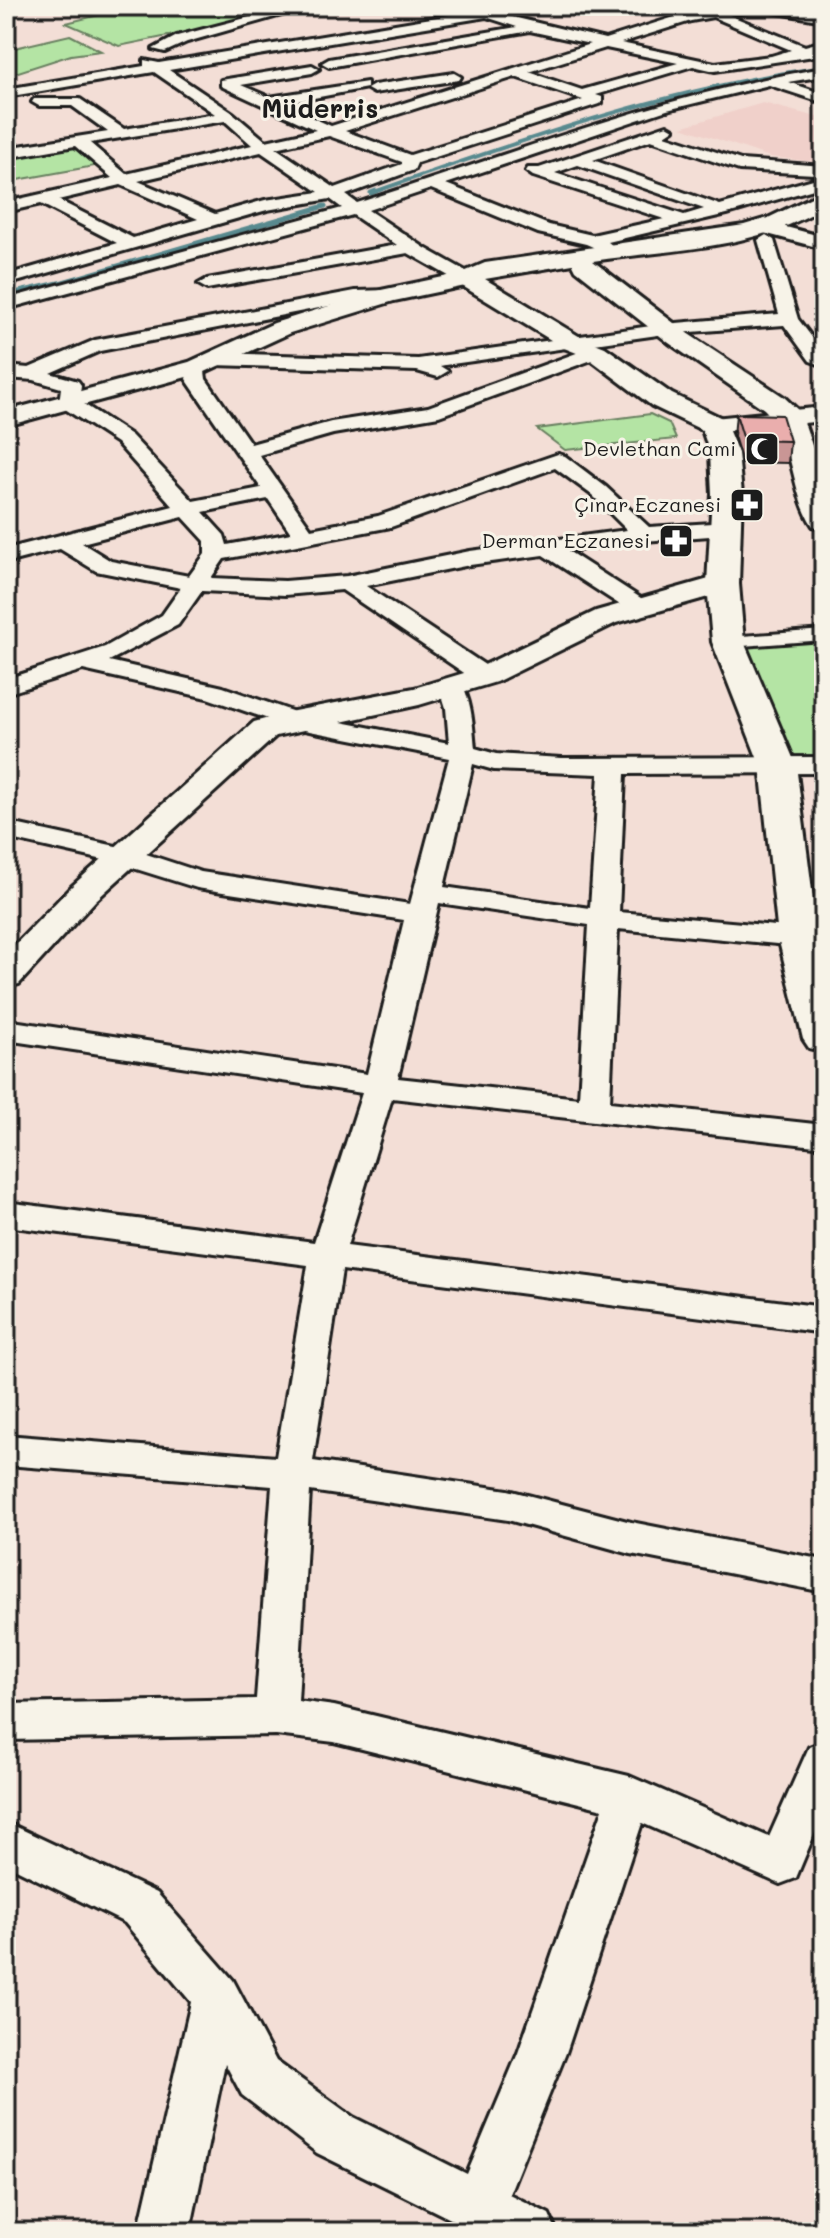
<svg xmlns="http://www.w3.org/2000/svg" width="830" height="2238" font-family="Mali,sans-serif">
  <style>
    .built { fill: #f0d0ca }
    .green { fill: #b4e4a4; stroke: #688060; stroke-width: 2 }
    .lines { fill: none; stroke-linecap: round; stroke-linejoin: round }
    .stream-far1 { stroke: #598a8f; stroke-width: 4 }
    .stream { stroke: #598a8f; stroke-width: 5 }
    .pedestrian-casing { stroke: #1c1c1c; stroke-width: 6 }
    .minor-casing { stroke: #1c1c1c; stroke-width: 6 }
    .tertiary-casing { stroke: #1c1c1c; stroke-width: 6 }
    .secondary-casing { stroke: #1c1c1c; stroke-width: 6 }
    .pedestrian { fill: #f7f3e8; fill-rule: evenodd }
    .minor { fill: #f7f3e8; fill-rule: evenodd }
    .tertiary { fill: #f7f3e8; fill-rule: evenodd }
    .secondary { fill: #f7f3e8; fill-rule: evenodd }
    .wall { fill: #c99695; stroke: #1c1c1c; stroke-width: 2 }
    .building { fill: #eaaead; stroke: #1c1c1c; stroke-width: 2 }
    .labels { text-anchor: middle; stroke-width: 6; stroke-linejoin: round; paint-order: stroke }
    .far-poi-label { font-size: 20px; fill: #1c1c1c; stroke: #f7f3e8; text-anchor: end }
    .far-district-label { font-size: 26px; font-weight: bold; fill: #1c1c1c; stroke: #f7f3e8 }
  </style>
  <rect width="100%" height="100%" fill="#f3ded6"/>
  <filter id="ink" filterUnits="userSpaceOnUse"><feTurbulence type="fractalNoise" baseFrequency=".0125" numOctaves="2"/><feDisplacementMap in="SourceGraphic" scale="16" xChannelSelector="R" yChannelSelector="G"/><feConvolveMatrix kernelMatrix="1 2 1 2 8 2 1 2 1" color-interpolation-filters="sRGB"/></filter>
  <g filter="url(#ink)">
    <path class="built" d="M763,103L824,119V163L770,157L681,127Z"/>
    <path class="green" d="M136,6H294L227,24L119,46L66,23Z
      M70,35L101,51L71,55L6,76V50Z
      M72,147L100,165L6,182V158Z
      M650,414L669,423L676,439L565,450L537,429Z
      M824,635V756L778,765L728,642Z"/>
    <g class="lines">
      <path class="stream-far1" d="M371,193C520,141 667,88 824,67"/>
      <path class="stream" d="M371,193L376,191
        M6,295L63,282L325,206"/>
      <g class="pedestrian-casing">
        <path id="pedestrian" d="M824,630V640L728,647L719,642L728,637Z"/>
      </g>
      <g class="minor-casing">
        <path id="minor" d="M292,6H313L187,42L165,52L153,49L177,36Z
          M504,6H533L500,14L605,39L684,14L736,6H783L824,13V21L761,10L729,15L805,46L824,41V49L815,52L814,56L715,71L693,66L596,95L602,97V103L417,163L414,170L346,195L357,203C513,154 662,94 824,68V76L788,82L824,94V103L769,85L667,110L446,184L549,225L592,235L664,219L533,176L526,171L528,168H539L667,125L674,129L665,135L741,160L824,166V186L727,214L608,242L617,249L609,254L586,244L538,233L431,189L368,210L425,248L473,275L476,279L473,283H461L408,253L207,289L198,284L207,279L397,245L353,215L6,309V299L342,208L330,199L267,210L6,285V275L117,243L41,204L6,212V202L112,178L75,146L6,158V148L108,132L72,106H39L32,102L34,99H80L124,129L215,114L154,72L6,97V89L144,66V60L159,63ZM486,17L517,27L329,59L322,63L329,67L530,31L590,44L331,126L282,104L367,88V82L269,97L241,85L312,73L319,69L312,65L221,80V86L316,130L266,141L233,113L169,70ZM713,17L791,50L771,56L715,63L621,43L691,21ZM606,48L678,63L582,90L529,72ZM515,77L583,100L410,155L345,131ZM225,121L252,145L126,174L90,143ZM329,136L402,162V164L335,188L276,148ZM651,140L739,170L815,174L817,178L720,205L593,160ZM261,152L319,192L265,200L215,214L138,181ZM578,165L704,209L684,215L555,173ZM121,185L198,219L133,238L58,200Z
          M454,73L461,77L459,80L374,93L367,89L374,85Z
          M766,235L774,240L798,319L824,353V366L810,361L784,325L665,334L445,365L440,366L448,371L438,377L417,371L214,365L205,359L214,353L418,359L665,324L779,314L758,240Z
          M389,290L395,291L398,295L395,299L355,301L100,351L50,373L78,381L81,385L79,401L131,435L193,501L261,488L186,379L190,363H204L206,379L251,444L331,422L428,407L593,347L602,353L600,357L439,416L333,434L259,455L311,529L378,516L558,454L565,456L606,487L649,527L728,522L736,524L739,529L736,534L644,541L568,551L647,602L651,607L647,612H631L543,555L470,565L366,586L494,671L497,676L494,681H476L342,590L285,595L202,591L178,625L109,661L223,687L300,714L449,743L446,708L439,686L442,681H460C472,700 473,726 475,748L496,754L562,758L824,757V773L625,774L619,912L798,928L808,931L812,937L808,943L798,946L618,929L610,1102L824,1125V1147L392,1098L347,1246L824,1307V1333L342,1270L313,1461L508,1490L631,1522L824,1560V1592L631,1554L508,1520L310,1491L298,1701L334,1706L629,1776L769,1837L809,1747L824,1741V1811L796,1878L780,1884L642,1823L566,2053L509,2194L549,2214L557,2232H477L317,2153L242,2095L225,2063L190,2232H138L191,2002L125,1923L6,1864V1822L157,1893L233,1980L276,2061L353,2117L467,2174L518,2053L603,1809L334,1742L276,1735L6,1740V1704L256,1699L272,1486L6,1465V1435L276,1457L308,1265L6,1226V1202L314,1242L362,1093L6,1040V1020L367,1074L404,920L197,888L117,863L6,838V822L134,850L201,872L410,904L449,758L294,728L207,698L83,670L6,694V679L105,647L162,615L181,588L96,571L60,549L6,563V549L173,506L117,443L62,407L59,403L61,388L34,380L6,378V366L29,368L95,340L355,291ZM555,468L592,495L627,530L470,551L347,576L285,581L211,578L224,559L391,527ZM268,499L291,533L227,545L224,535L203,512ZM183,517L205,541V554L189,576L111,561L82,543ZM473,764L494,770L599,774L590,908L444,887ZM439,903L589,925L579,1098L398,1078Z
          M824,460V472L807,474L797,468L800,464Z"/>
      </g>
      <g class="tertiary-casing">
        <path id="tertiary" d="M763,221L824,237V249L756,231L753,227L756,223Z
          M467,272L475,274L478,279L475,284L394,301L290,333L205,372L6,426V411L189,362L274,323L381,290Z
          M824,407V421L714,432L705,430L702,425L705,420L714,418Z
          M723,575L733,578L737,584L733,590L616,623L496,682L419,705L276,736L95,901L19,984L6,987V954L71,887L254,722L294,711L414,688L474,670L596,611Z"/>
      </g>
      <g class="secondary-casing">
        <path id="secondary" d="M824,191V207C755,250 671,249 593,261L687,333L784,397L801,413L824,481V529L813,526C789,491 796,439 764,409L669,343L576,270L573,264L485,279L582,338L605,347L672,394L724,419L738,453L742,494L739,584L744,642L796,765L818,937L824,960V1052L809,1048L803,1039L778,937L760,765L712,642L707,584L712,494L710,453L702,430L652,406L587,357L564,348L459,284L455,279L459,274L485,263L744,225L768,218Z"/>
      </g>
      <use href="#pedestrian" class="pedestrian"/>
      <use href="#minor" class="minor"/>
      <use href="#tertiary" class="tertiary"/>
      <use href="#secondary" class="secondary"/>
    </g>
    <path class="wall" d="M736,414L790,441L788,463L742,462L734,436Z"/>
    <path class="building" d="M736,414L782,415L790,441L744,440Z"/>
  </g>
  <defs>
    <g id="mosque-square" transform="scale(1.8)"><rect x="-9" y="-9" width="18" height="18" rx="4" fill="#1c1c1c" stroke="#f7f3e8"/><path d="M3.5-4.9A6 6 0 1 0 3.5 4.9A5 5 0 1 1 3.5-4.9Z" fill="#fff"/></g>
    <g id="pharmacy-square" transform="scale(1.8)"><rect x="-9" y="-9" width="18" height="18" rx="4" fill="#1c1c1c" stroke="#f7f3e8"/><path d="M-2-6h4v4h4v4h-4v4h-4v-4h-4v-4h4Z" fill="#fff"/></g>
  </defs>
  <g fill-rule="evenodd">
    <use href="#mosque-square" x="762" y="449"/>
    <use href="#pharmacy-square" x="747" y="505"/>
    <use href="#pharmacy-square" x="676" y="541"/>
  </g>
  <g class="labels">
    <g class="far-poi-label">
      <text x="736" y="456">Devlethan Cami</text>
      <text x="721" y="512">Çınar Eczanesi</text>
      <text x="650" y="548">Derman Eczanesi</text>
    </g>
    <g class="far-district-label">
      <text x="320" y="118">Müderris</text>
    </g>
  </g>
  <rect width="830" height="2238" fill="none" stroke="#f7f3e8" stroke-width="32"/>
  <rect x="16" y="16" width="798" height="2206" fill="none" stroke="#1c1c1c" stroke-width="3" filter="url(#ink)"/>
</svg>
